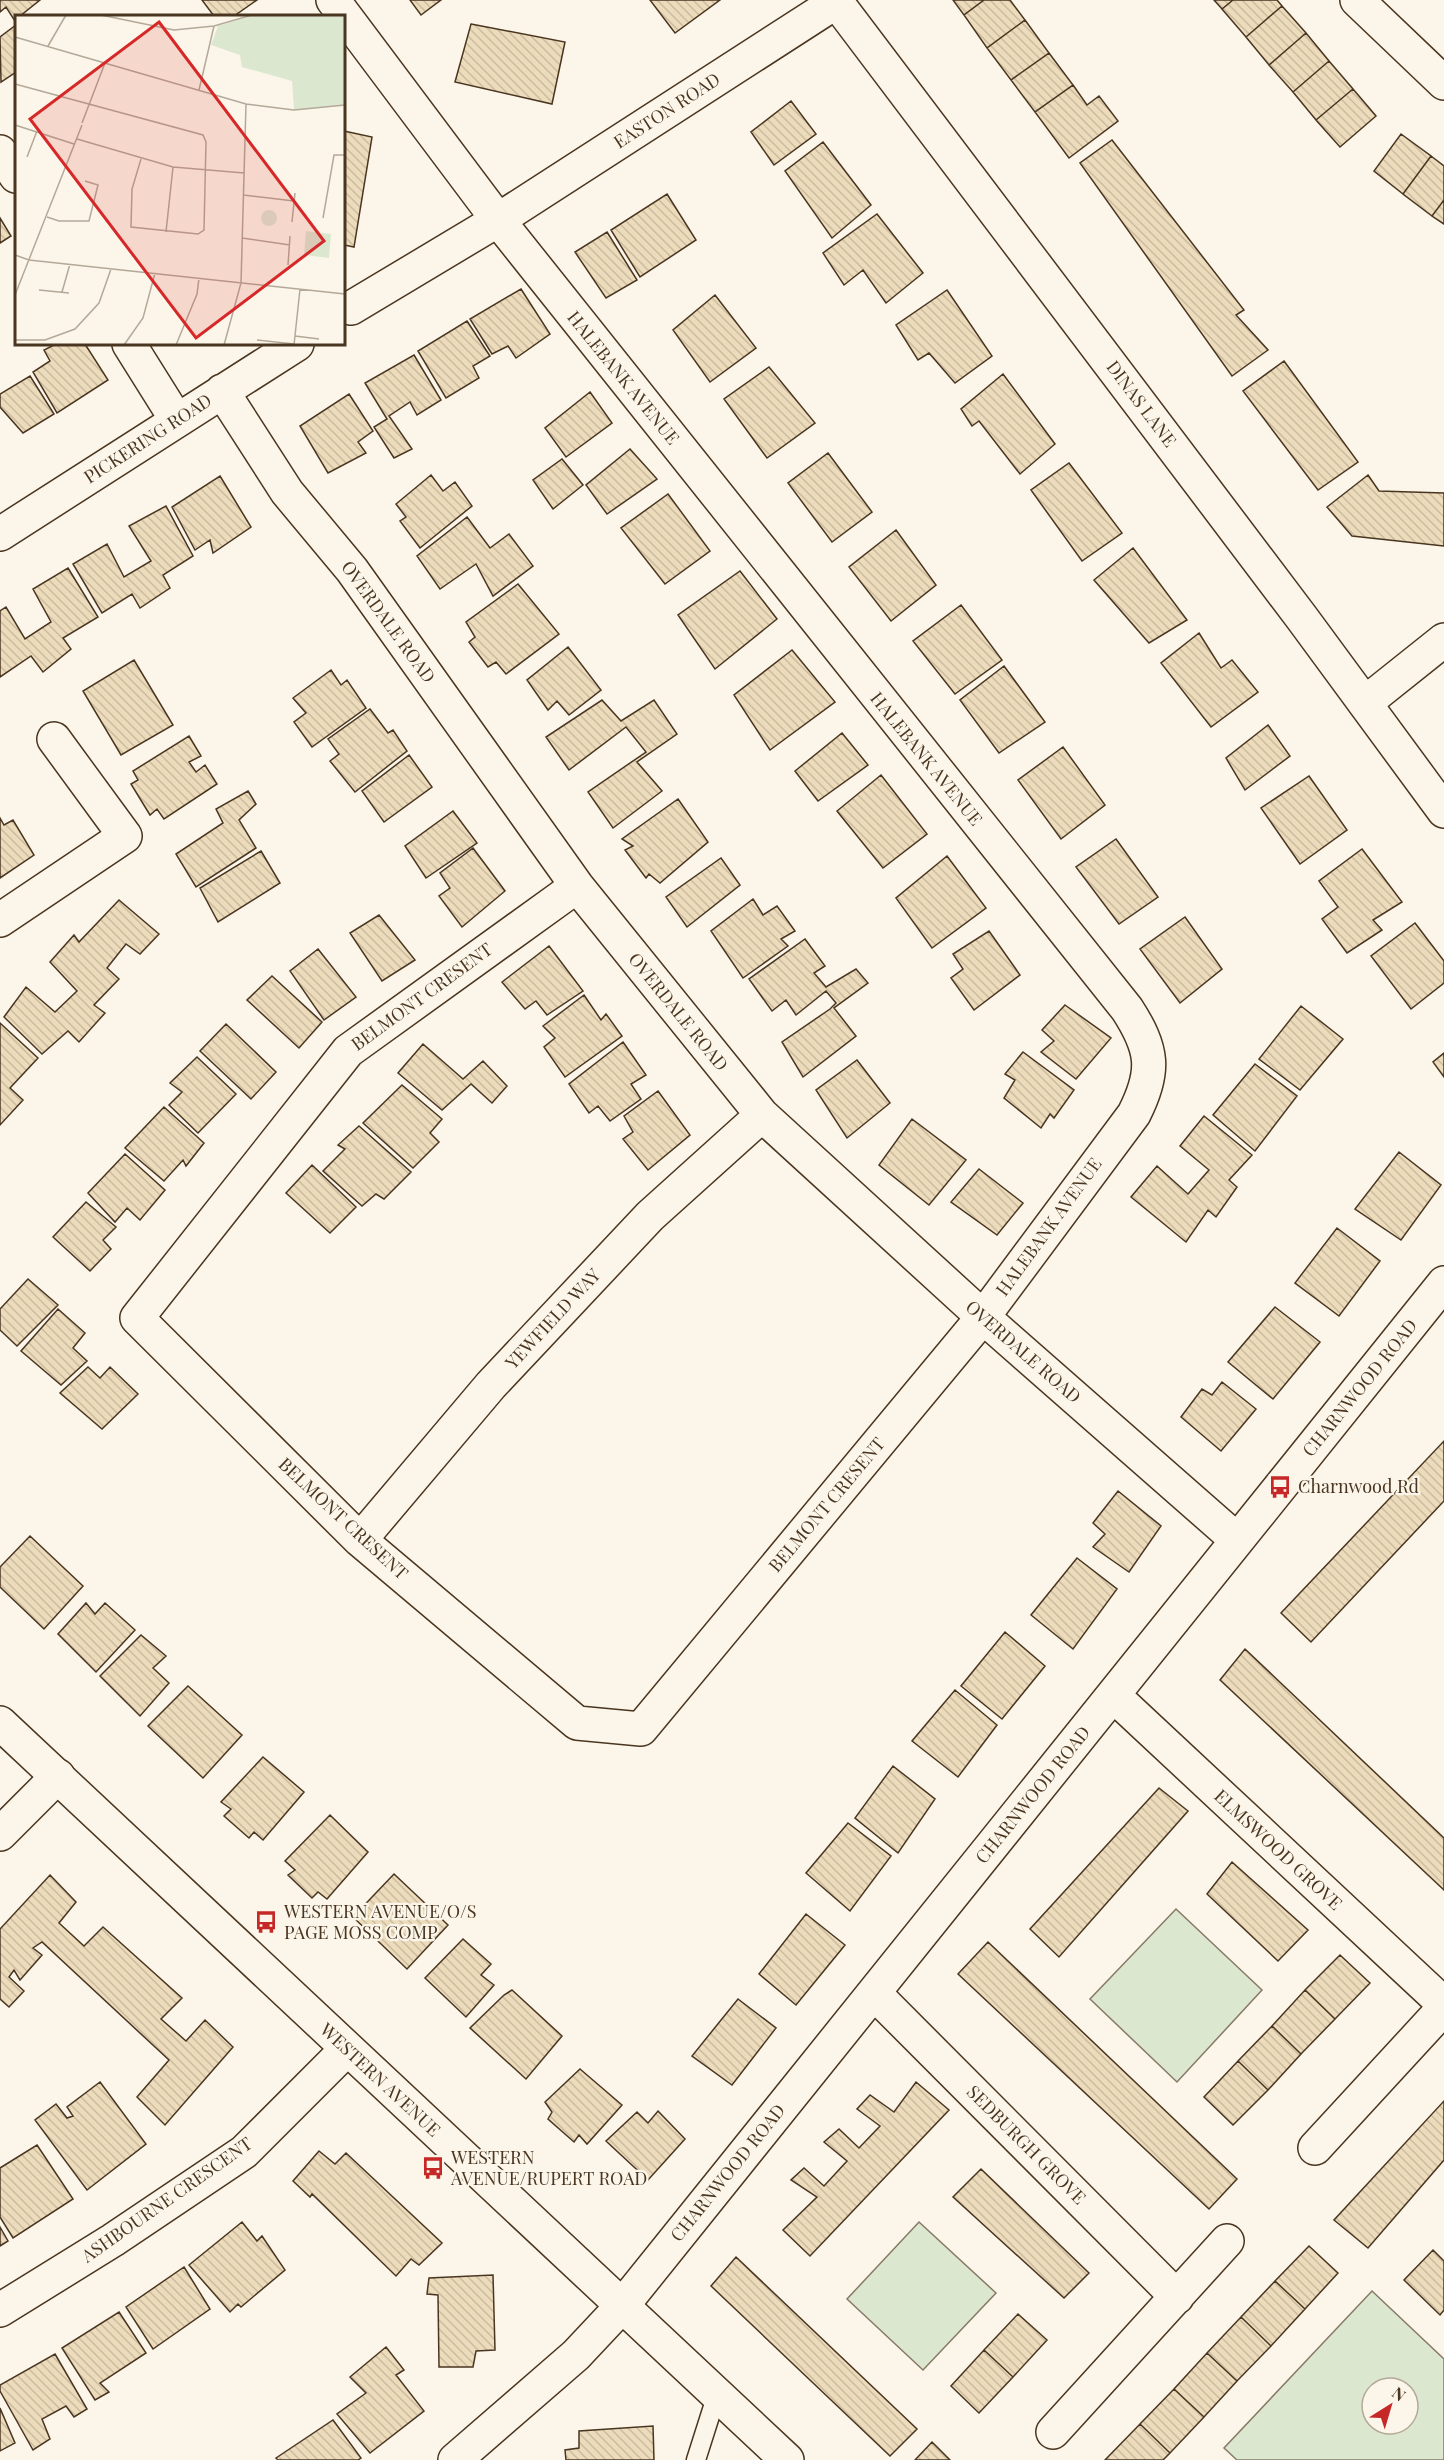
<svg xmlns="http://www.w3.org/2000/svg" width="1444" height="2460" font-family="'Playfair Display',serif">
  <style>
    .green { fill: #dce7d0; stroke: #887966; stroke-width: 1.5; fill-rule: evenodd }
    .building { fill: url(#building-back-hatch); stroke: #4a3520; stroke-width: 1.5 }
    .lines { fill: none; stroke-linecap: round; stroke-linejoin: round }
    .service-casing { stroke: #4a3520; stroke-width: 21 }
    .minor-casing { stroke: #4a3520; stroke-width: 36 }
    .tertiary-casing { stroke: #4a3520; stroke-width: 36 }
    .service { stroke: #fbf6e9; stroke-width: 18 }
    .minor { stroke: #fbf6e9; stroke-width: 33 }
    .tertiary { stroke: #fbf6e9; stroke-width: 33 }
    .labels { text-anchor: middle; stroke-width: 4.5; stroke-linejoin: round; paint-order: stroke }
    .street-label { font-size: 18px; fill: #4a3520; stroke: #fbf6e9 }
    .poi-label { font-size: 18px; fill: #4a3520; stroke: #fbf6e9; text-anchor: start }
    .inset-road { fill: none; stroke: #b4a999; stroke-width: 1.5 }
    .view { fill: #d62828; fill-opacity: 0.15; stroke: #d62828; stroke-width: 3 }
    .inset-edge { fill: none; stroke: #4a3520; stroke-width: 3 }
  </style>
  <defs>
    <pattern id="building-back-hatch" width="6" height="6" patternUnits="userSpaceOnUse" patternTransform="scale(1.5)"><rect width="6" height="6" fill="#ecdcbc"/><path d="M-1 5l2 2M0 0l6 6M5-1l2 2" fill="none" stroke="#ccbda1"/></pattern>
  </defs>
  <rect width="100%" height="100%" fill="#fbf6e9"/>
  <path class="green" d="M1176,1909L1262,1990L1177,2082L1090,1999Z
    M919,2222L996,2293L923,2370L847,2299Z
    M1372,2291L1444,2359V2460H1237L1224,2448ZM1372,2388H1408V2424H1372Z"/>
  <path class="building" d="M0,0H40L20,16H16L15,21L6,7L0,12Z
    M202,0H257L234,16H214Z
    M410,0H441L421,15Z
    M650,0H720L675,33Z
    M953,0H984L964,15Z
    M984,0H1010L1025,20L987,48L964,15Z
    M1214,0H1233L1222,9Z
    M1233,0H1277L1282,6L1246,37L1222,9Z
    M1282,6L1306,33L1269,65L1246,37Z
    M1025,20L1049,53L1011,80L987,48Z
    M471,24L565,42L552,104L455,82Z
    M16,25V72L1,82L0,37Z
    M1306,33L1329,61L1293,92L1269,65Z
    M1049,53L1073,85L1035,112L1011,80Z
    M1329,61L1353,89L1316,120L1293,92Z
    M1073,85L1087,105L1099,96L1118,121L1069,158L1035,112Z
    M1353,89L1376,116L1340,147L1316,120Z
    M791,101L816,134L774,165L751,132Z
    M344,131L372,137L354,247L344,245Z
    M1401,134L1431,156L1403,194L1374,171Z
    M1112,140L1244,310L1236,315L1268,350L1232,376L1080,163Z
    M823,142L871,205L832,238L785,171Z
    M1431,156L1444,166V200L1432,216L1403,194Z
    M667,194L696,240L640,277L611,230Z
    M1444,200V224L1432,216Z
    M877,214L923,273L886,303L863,270L844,285L823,253Z
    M0,218L11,236L0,243Z
    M607,232L637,280L606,298L575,252Z
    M521,289L550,334L516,358L508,346L492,354L470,319Z
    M947,290L992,356L955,383L929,353L918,360L896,325Z
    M715,295L756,348L710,382L673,330Z
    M467,321L490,356L473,366L479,378L446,398L418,351Z
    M56,344H85L108,380L57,413L33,372L50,361L44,350Z
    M414,355L441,400L417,415L410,402L389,416L412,449L394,458L374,427L387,419L365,383Z
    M1284,361L1358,462L1318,490L1243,391Z
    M769,367L815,423L767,458L724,399Z
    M1003,374L1055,444L1020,474L979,421L972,426L961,409Z
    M30,376L54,414L23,433L0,407V394Z
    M590,392L612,423L566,457L545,428Z
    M349,394L373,431L358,442L366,453L328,473L300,426Z
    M630,449L657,479L607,514L586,485Z
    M828,453L872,512L832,542L788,483Z
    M562,459L583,485L553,509L533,480Z
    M1069,463L1122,533L1082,561L1031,490Z
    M431,475L443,491L455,482L472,506L420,548L400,521L406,517L396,504Z
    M1368,475L1379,491L1444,493V546L1352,536L1327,507Z
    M220,476L251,527L213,553L210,540L195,550L172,507Z
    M668,494L710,551L665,584L621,528Z
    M166,506L193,556L163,575L170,588L140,608L132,594L102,613L73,564L107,544L124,577L151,561L129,526Z
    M467,517L490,548L509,534L533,566L493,596L476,564L440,589L417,556Z
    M896,530L936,585L891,621L849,567Z
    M1133,548L1187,620L1149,643L1094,580Z
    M68,568L98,617L63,638L71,649L43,672L31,656L0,677V611L6,607L25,639L51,622L33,589Z
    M740,571L777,619L715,669L678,615Z
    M518,584L559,634L506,674L496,662L488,667L469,642L475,637L466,622Z
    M961,605L1002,660L955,694L913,641Z
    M1199,633L1221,668L1232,660L1258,692L1211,727L1161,663Z
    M568,647L601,690L569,715L557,701L548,710L527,680Z
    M792,650L835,702L770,750L734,695Z
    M134,660L173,725L121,755L83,691Z
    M1004,666L1045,722L999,753L960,700Z
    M331,670L341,685L347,680L366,708L312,747L294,722L306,713L293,698Z
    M602,700L621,721L654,700L677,734L637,762L662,791L613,828L588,792L646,752L626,727L569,770L546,737Z
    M370,709L388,733L393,730L407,751L355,792L330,761L339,754L328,739Z
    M1268,725L1290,756L1245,790L1226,758Z
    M842,733L868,765L818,801L795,771Z
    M189,736L201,756L189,762L196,772L205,765L217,784L164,819L157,809L150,815L131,784L138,780L133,771Z
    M1063,747L1105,805L1061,839L1018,780Z
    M409,755L432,787L384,822L362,791Z
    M881,775L927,834L883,868L837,811Z
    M1309,776L1347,830L1300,864L1261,808Z
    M248,791L256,804L239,820L256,848L196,887L176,854L223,823L216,809Z
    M678,799L708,842L660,883L649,874L646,878L625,850L633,846L622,839Z
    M453,811L477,843L426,878L405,846Z
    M0,818L4,825L13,820L34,855L0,878Z
    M1116,839L1158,897L1119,924L1076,867Z
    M473,848L505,891L462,927L439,896L450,888L440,873Z
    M1362,849L1402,902L1373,920L1382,930L1347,953L1322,919L1338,907L1319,881Z
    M261,851L280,883L218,922L200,888Z
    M947,856L986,908L932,948L896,898Z
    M721,858L740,885L687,927L666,897Z
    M753,899L763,915L777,906L795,931L781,939L788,946L743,978L711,931Z
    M119,900L159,934L140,954L126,944L107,968L119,979L94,1005L105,1013L79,1042L68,1031L42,1054L4,1017L26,987L55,1012L77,991L50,962L74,935L79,942Z
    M379,915L415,960L382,981L350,933Z
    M1185,917L1222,969L1180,1003L1140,949Z
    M1415,923L1444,961V983L1411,1009L1371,956Z
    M989,931L1020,975L974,1010L951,978L963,969L953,954Z
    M805,939L825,966L814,973L826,987L856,969L868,983L834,1008L856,1036L803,1077L782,1042L830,1009L836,1003L826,991L796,1015L786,1000L772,1011L749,979Z
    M549,946L583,991L547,1015L536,1001L525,1009L502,982Z
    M318,949L356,997L324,1020L290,971Z
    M272,976L322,1022L299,1048L247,1000Z
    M584,995L601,1020L606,1014L622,1036L565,1077L544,1047L555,1038L543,1026Z
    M1065,1005L1111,1038L1076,1079L1041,1052L1054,1041L1042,1030Z
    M1301,1006L1343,1039L1300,1090L1259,1059Z
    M0,1023L38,1058L10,1088L23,1100L0,1125Z
    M226,1024L276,1072L251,1099L200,1051Z
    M623,1042L646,1075L631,1084L641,1099L610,1121L598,1106L589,1113L569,1084Z
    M423,1044L463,1079L483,1061L507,1086L492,1103L471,1084L442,1110L398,1073Z
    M1023,1052L1074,1090L1054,1118L1050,1114L1041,1128L1004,1098L1015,1080L1005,1074Z
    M1444,1053V1077L1433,1062Z
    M197,1057L236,1094L198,1133L169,1105L182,1092L170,1083Z
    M857,1060L890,1103L847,1138L816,1090Z
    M1255,1064L1297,1096L1255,1151L1213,1115Z
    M402,1085L442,1119L430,1133L439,1142L413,1168L363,1123Z
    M658,1091L690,1135L648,1170L623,1139L633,1132L624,1116Z
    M164,1107L204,1143L186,1166L183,1160L164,1181L125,1148Z
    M1204,1116L1252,1155L1229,1180L1237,1187L1216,1217L1208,1210L1186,1242L1131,1197L1157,1166L1188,1194L1209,1170L1180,1146Z
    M912,1119L966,1160L929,1205L879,1165Z
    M359,1126L411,1172L384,1199L376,1194L362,1206L323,1171L345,1149L338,1145Z
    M1399,1152L1441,1185L1401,1240L1355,1209Z
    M125,1154L165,1190L140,1220L127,1208L115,1222L88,1193Z
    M312,1165L356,1207L330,1233L286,1193Z
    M979,1169L1023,1203L997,1235L951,1202Z
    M86,1202L116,1227L103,1240L111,1249L90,1271L53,1237Z
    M1337,1228L1380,1261L1339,1316L1295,1283Z
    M28,1279L58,1305L17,1346L0,1330V1309Z
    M1275,1307L1320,1342L1273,1399L1228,1362Z
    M58,1309L85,1333L73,1348L87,1361L61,1385L21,1351Z
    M88,1367L100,1378L110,1367L138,1394L102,1429L60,1393Z
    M1222,1382L1256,1409L1221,1451L1181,1417L1202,1389L1212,1395Z
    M1444,1441V1501L1311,1642L1281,1613Z
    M1118,1491L1161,1526L1129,1572L1093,1547L1105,1534L1093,1523Z
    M30,1536L83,1586L44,1629L0,1587V1567Z
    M1077,1558L1117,1589L1073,1649L1031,1615Z
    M86,1603L95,1614L105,1603L135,1630L96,1672L58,1634Z
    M1005,1632L1045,1666L1002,1719L961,1686Z
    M141,1635L166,1656L153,1668L169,1683L140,1716L100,1676Z
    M1245,1649L1444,1838V1890L1220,1680Z
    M188,1686L242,1735L203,1778L148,1726Z
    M955,1690L997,1725L958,1777L912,1741Z
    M263,1757L304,1792L263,1840L254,1832L249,1838L224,1816L231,1809L221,1802Z
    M893,1766L935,1799L898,1853L855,1818Z
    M1159,1788L1188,1811L1059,1957L1030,1929Z
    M330,1815L368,1852L327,1899L318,1892L312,1898L288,1875L295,1870L285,1861Z
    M848,1823L891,1856L850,1911L806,1873Z
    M1232,1862L1308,1930L1278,1961L1207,1894Z
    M394,1874L448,1925L407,1969L353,1917Z
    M50,1875L76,1902L59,1923L84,1946L103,1927L182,1998L161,2019L186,2041L205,2020L233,2047L165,2125L137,2097L169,2060L42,1942L33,1948L42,1955L20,1980L14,1970L9,1977L24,1991L9,2007L0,1999V1929Z
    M806,1914L845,1945L796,2005L759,1974Z
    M463,1939L491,1964L481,1975L494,1985L466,2017L425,1978Z
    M988,1942L1237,2179L1209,2209L958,1974Z
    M1340,1955L1370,1983L1335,2019L1305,1990Z
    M512,1990L562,2036L526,2079L470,2028L504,1995Z
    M1305,1990L1335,2019L1301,2054L1272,2026Z
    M738,1999L776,2028L732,2085L692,2056Z
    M1272,2026L1301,2054L1268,2090L1238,2061Z
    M1238,2061L1268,2090L1233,2125L1204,2097Z
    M580,2069L622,2105L587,2144L579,2135L574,2142L548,2119L552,2112L545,2102Z
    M100,2082L146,2144L87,2190L35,2120L56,2104L67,2118L73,2116L67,2107Z
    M916,2082L949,2110L810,2256L783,2230L817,2197L791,2180L804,2168L824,2186L847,2161L824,2142L839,2129L859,2148L880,2126L857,2109L870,2095L894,2112Z
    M1444,2101V2160L1368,2248L1334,2220Z
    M658,2111L685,2139L648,2180L606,2141L637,2112L648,2123Z
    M37,2145L73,2199L13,2238L0,2217V2168Z
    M319,2151L335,2164L346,2153L442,2243L419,2265L411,2259L396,2276L312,2194L310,2197L293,2181Z
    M981,2169L1089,2273L1064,2298L953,2197Z
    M242,2222L257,2241L262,2236L285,2270L241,2307L238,2304L230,2312L189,2265Z
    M0,2227L8,2241L0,2246Z
    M1309,2246L1338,2273L1305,2309L1275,2281Z
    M1433,2250L1444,2261V2310L1440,2315L1404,2280Z
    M736,2257L917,2429L890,2456L711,2286Z
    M184,2267L210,2309L153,2349L126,2307Z
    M493,2275L495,2350L476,2351L473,2367H439L438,2295L427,2294L429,2278Z
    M1275,2281L1305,2309L1271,2346L1241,2317Z
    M119,2312L146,2353L100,2383L109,2392L95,2400L62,2348Z
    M1018,2314L1047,2340L1013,2377L984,2350Z
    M1241,2317L1271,2346L1237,2381L1207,2353Z
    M386,2347L404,2370L396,2375L424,2411L370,2453L337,2414L366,2393L350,2377Z
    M984,2350L1013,2377L979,2413L951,2386Z
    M1207,2353L1237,2381L1204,2417L1174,2389Z
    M55,2354L87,2409L74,2417L66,2406L42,2419L50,2439L33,2450L0,2391V2385Z
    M1174,2389L1204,2417L1170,2453L1140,2424Z
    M0,2408L15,2443L0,2451Z
    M333,2420L361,2458L358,2460H278L276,2458Z
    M1140,2424L1170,2453L1163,2460H1105Z
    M653,2426L654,2460H566L565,2450L579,2448V2431Z
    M932,2442L950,2460H915Z"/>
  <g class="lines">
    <g class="service-casing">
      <path id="service" d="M696,2460L717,2394"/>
    </g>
    <g class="minor-casing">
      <path id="minor" d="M333,0L498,220L1127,1009C1153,1049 1156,1071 1134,1114L983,1317L641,1729L577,1723L360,1540L137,1318L348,1051L577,886
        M1357,0L1444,83
        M0,152L16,176
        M351,308L498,220L836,2
        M129,344L176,419
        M222,391L287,492L352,570L577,886L762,1115L983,1317L1237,1540
        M0,534L297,344
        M1365,703L1444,640
        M0,920L125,836L54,739
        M360,1540L491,1385L650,1216L762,1115
        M1113,1695L1444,2004
        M0,1834L58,1776
        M875,1994L1177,2297
        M1315,2148L1444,2008
        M0,2310L113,2240L244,2152L347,2049
        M1053,2432L1227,2241
        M455,2460L576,2355L622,2306L1444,1283"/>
    </g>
    <g class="tertiary-casing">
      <path id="tertiary" d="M835,0L1302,618L1444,811
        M0,1723L787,2460"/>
    </g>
    <use href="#service" class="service"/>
    <use href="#minor" class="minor"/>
    <use href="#tertiary" class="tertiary"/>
  </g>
  <defs>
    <g id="bus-bare" transform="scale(1.8)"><path d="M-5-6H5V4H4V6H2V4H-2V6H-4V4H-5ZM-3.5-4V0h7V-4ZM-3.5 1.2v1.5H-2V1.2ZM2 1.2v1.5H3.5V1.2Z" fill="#c62828" stroke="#fbf6e9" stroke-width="2.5" paint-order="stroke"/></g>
  </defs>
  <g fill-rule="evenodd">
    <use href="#bus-bare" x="1280" y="1487"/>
    <use href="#bus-bare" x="266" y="1922"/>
    <use href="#bus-bare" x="433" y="2168"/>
  </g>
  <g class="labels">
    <g class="street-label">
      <text transform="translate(667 111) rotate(-33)" y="6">EASTON ROAD</text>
      <text transform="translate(623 378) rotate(51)" y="6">HALEBANK AVENUE</text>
      <text transform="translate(1141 404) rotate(53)" y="6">DINAS LANE</text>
      <text transform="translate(148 439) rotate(-33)" y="6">PICKERING ROAD</text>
      <text transform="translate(388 622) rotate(54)" y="6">OVERDALE ROAD</text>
      <text transform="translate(926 759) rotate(51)" y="6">HALEBANK AVENUE</text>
      <text transform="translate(422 997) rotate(-36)" y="6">BELMONT CRESENT</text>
      <text transform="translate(678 1012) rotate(51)" y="6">OVERDALE ROAD</text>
      <text transform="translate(1049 1227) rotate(-54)" y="6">HALEBANK AVENUE</text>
      <text transform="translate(553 1319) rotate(-47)" y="6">YEWFIELD WAY</text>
      <text transform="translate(1023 1352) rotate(41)" y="6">OVERDALE ROAD</text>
      <text transform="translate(1360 1388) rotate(-51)" y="6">CHARNWOOD ROAD</text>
      <text transform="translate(827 1505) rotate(-50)" y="6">BELMONT CRESENT</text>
      <text transform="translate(343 1519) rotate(43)" y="6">BELMONT CRESENT</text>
      <text transform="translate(1033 1795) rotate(-51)" y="6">CHARNWOOD ROAD</text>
      <text transform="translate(1278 1850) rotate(43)" y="6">ELMSWOOD GROVE</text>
      <text transform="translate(380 2080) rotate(43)" y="6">WESTERN AVENUE</text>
      <text transform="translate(1026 2145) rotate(45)" y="6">SEDBURGH GROVE</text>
      <text transform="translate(728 2173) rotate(-51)" y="6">CHARNWOOD ROAD</text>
      <text transform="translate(167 2200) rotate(-35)" y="6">ASHBOURNE CRESCENT</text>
    </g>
    <g class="poi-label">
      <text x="1298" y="1493">Charnwood Rd</text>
      <text x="284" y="1918">WESTERN AVENUE/O/S<tspan x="284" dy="21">PAGE MOSS COMP</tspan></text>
      <text x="451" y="2164">WESTERN<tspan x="451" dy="21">AVENUE/RUPERT ROAD</tspan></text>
    </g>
  </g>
  <g transform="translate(15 15)">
    <rect width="330" height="330" fill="#fbf6e9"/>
    <path d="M240,0H330V90L279,95L277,66L227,52L225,40L196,30L203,11ZM246 203a8 8 0 1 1 16 0a8 8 0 1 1-16 0ZM291,216L316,219L314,243L289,240Z" fill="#dce7d0"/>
    <path class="inset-road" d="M86,0L159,15L199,11L237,0M0,22L231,89L279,95L330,90M33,31L51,0M0,69L188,120L191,127L189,215L183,219L116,212L117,174L126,144M184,75L199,11M67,108L90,48M0,110L59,129M62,124L158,152L229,158M12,142L22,116M228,180L279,186M32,202L44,206H74L83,170L70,166M308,203L319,140H330M277,207L280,178M151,217L158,152M227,223L275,230M0,240L14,245L330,279M273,250L275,221M24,275L54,278M47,277L55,249M0,280L67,110M280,321L304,324M0,325H30L60,314L84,288L96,254M242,325L279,329M109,330L128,303L140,258M161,330L182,279L184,263M209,330L226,268L231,89M279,330L285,274"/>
    <path class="view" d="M144,7L309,226L181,323L15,104Z"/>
    <rect width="330" height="330" class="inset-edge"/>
  </g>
  <g transform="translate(1390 2406) rotate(37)"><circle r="28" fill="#fbf6e9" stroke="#b4a999" stroke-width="1.5"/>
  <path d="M0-4.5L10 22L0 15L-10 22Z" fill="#c62828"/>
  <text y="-9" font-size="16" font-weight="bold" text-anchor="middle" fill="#4a3520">N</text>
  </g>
</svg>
